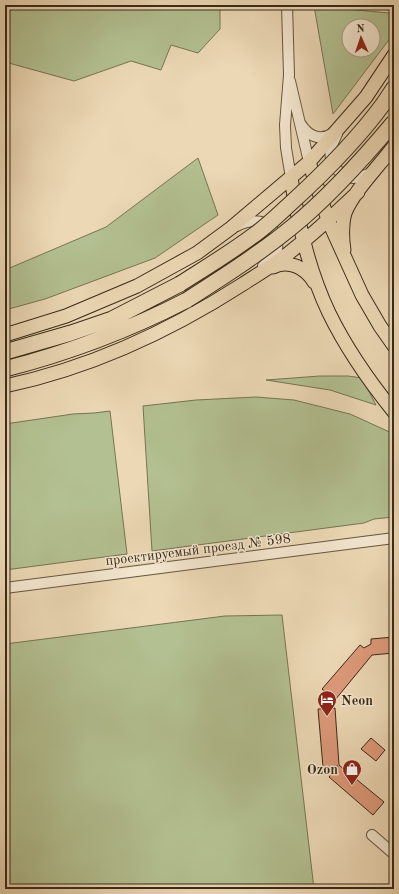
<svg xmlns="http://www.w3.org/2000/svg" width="399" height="894" font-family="'Old Standard TT',serif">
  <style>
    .green { fill: #b3c091; stroke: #767554; fill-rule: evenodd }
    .building { fill: #de9a7b; stroke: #392a18 }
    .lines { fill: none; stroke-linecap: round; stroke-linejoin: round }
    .minor-casing { stroke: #66563f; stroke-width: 12 }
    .major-casing { stroke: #392a18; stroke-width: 15 }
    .highway-casing { stroke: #392a18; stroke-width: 17 }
    .minor { stroke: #f3e6cf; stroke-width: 10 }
    .major { stroke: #ecd8b5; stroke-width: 13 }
    .highway { stroke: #ecd8b5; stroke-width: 15 }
    .highway-bridge-casing { stroke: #392a18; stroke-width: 17; stroke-linecap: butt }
    .highway-bridge { stroke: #ecd8b5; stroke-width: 15 }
    .labels { text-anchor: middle; stroke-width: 3; stroke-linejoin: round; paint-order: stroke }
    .street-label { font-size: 14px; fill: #392a18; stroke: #f3e6cf }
    .poi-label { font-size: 14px; font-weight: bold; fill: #392a18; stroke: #f3e6cf; text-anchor: start }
  </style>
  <rect width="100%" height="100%" fill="#ecd8b5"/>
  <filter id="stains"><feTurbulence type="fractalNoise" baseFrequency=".005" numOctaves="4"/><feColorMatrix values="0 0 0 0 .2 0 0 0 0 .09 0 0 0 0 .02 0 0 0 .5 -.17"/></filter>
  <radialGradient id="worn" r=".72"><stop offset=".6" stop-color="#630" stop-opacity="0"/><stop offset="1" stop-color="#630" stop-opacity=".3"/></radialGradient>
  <path class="green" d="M5,5H220V29L198,53L171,45L161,70L131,61L74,81L5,62Z
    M394,5V33L333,114L314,6L389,13ZM349,26H373V50H349Z
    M198,158L218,215L155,258L45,299L5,310V270L106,227Z
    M320,376H348L362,378L376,405L330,390L266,380Z
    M256,397L294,400L350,414L394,434V517L374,519L364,523L152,551L143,406L196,400Z
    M110,411L127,554L5,570V424L73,414L94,413Z
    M282,615L314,889H5V644L225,616Z"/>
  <path class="building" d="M394,637V653L372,655L335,700L322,689L360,645L364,648L371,644V639Z
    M335,708L339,765L384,802L373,815L329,777L338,766L323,767L318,709Z
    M371,738L385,750L376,761L361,749Z"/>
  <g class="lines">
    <g class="minor-casing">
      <path id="minor" d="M287,5L289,75L285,125L286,148L291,178
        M290,81L309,162
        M300,123C308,136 320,142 333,133
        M337,134C335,139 332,144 331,149C328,163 339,176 353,178C360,178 366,175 371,173
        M237,226C251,218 270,219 276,237C277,241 278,245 277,249C274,256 269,261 263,266
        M5,588L394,538
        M372,835L394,854"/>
    </g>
    <g class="major-casing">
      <path id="major" d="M309,162L328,220L347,262L362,295L380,326L394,346
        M291,178C298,224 309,271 329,313C346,348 369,381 394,412
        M344,250C342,239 342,223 345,213C353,192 380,165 394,146
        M273,267C289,259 306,268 314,282
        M5,335L66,316L137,286L197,253L231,228L309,162L366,97L394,55
        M5,386C90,368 170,331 243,284C260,273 279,262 295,248C317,231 338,211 358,192"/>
    </g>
    <g class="highway-casing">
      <path id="highway" d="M384,103L394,88
        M5,352L71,333L112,319L180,284
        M5,369C68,353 129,330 187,300"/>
    </g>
    <use href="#minor" class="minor"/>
    <use href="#major" class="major"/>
    <use href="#highway" class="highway"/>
    <g class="highway-bridge-casing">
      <path id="highway-bridge" d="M180,284C205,268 230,253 254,235C267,226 279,214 291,203C325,172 357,140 384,103
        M187,300C223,277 259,254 292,227C330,196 363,159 394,122"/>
    </g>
    <use href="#highway-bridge" class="highway-bridge"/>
  </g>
  <defs>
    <g id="hotel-pin" transform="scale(1)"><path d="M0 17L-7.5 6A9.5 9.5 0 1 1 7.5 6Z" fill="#8f2418" stroke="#f3e6cf"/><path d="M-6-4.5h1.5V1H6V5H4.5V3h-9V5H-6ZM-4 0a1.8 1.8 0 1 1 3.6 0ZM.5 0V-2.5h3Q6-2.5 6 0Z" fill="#fff"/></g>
    <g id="shop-pin" transform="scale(1)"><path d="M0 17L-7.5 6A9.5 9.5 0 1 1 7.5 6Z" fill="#8f2418" stroke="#f3e6cf"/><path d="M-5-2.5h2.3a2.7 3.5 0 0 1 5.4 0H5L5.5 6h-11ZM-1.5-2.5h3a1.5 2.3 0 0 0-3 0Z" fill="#fff"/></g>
  </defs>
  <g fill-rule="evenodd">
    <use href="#hotel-pin" x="327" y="700"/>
    <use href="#shop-pin" x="352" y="769"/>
  </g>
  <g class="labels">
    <g class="street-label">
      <text transform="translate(198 549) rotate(-7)" y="5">проектируемый проезд № 598</text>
    </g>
    <g class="poi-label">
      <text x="341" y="705">Neon</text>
      <text x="338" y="774" text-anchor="end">Ozon</text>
    </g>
  </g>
  <rect width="399" height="894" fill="none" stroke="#ecd8b5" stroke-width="20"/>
  <rect x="6" y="6" width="387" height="882" fill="none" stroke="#392a18" stroke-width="2"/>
  <rect x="10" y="10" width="379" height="874" fill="none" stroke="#392a18"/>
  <g transform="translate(361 38) rotate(357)"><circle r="19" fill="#f3e6cf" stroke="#a99b86"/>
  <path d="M0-3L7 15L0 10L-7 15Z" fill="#8f2418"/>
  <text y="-6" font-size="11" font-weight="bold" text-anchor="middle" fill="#392a18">N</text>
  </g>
  <rect width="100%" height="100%" filter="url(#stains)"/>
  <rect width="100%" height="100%" fill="url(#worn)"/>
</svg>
